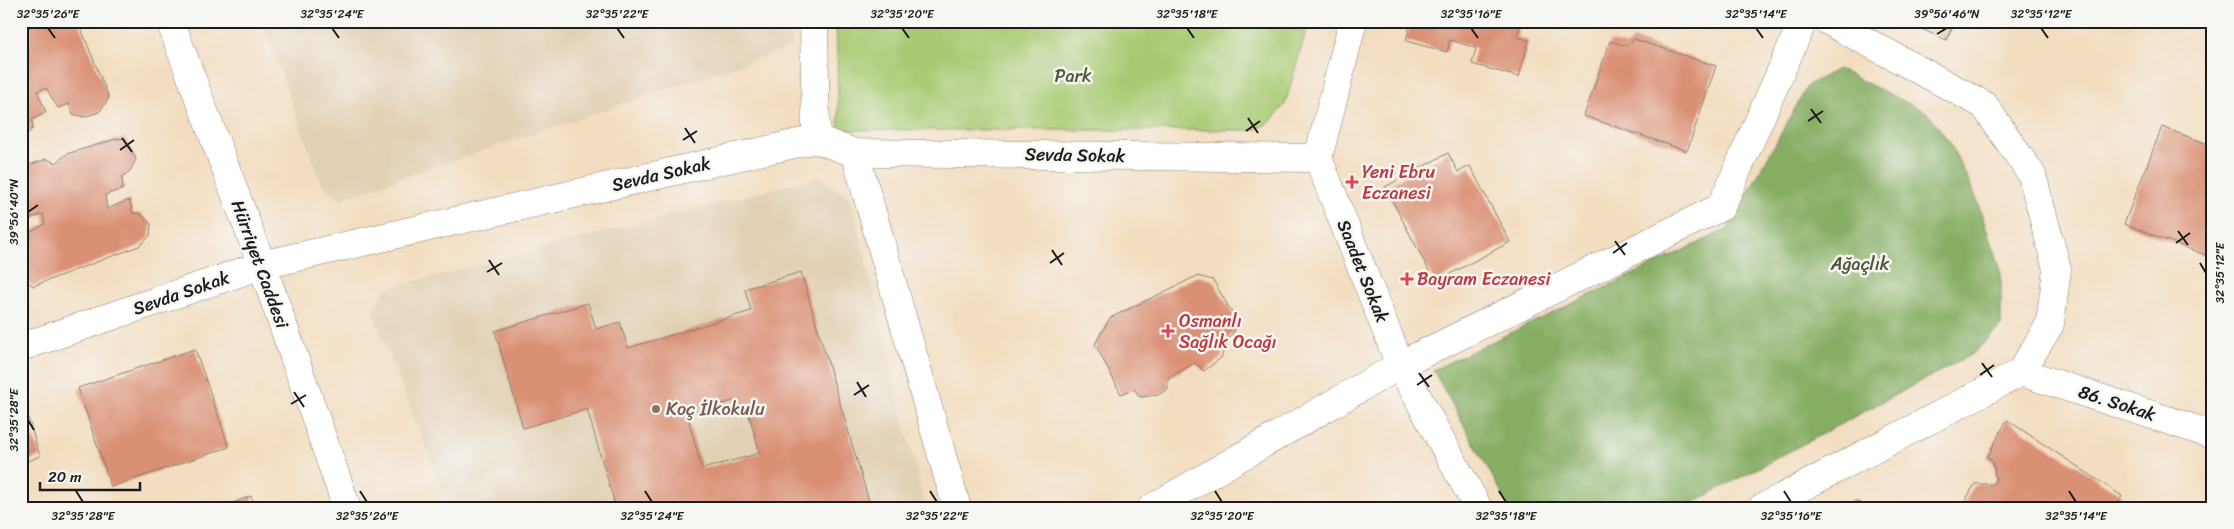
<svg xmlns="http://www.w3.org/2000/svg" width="2234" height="529" font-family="Sriracha,sans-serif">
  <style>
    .built { fill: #e2d0b4 }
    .green { fill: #a9ca72; stroke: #627347 }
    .forest { fill: #86ae64; stroke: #516540 }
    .building { fill: #da9074; fill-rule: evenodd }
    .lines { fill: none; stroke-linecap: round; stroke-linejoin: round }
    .minor-casing { stroke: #887c6e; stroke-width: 29 }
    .secondary-casing { stroke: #887c6e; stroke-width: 29 }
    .minor { stroke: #fff; stroke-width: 28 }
    .secondary { stroke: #fff; stroke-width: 28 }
    .ticks { fill: none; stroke: #1c1c1c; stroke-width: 2 }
    .health-dot { fill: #e0444e; stroke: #f6f6f2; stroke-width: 2 }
    .education-dot { fill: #8d6e63; stroke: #f6f6f2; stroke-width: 2 }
    .labels { text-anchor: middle; stroke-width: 5; stroke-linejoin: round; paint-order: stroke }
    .park-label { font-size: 18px; fill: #4d593a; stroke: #f6f6f2 }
    .street-label { font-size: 18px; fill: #1c1c1c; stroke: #f6f6f2 }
    .health-label { font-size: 18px; fill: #be3a42; stroke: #f6f6f2; text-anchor: start }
    .education-label { font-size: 18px; fill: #785e54; stroke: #f6f6f2; text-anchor: start }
    .neatline { fill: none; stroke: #1c1c1c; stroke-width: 2 }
    .ticks-label { font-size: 12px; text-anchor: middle; fill: #1c1c1c }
  </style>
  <rect width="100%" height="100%" fill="#f6f6f2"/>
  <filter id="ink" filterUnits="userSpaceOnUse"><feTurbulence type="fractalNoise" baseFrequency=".02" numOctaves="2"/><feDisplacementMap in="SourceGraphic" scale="10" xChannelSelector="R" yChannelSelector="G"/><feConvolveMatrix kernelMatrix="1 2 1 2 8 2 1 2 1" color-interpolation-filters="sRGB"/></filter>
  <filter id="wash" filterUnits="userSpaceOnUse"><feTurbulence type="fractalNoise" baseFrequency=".0096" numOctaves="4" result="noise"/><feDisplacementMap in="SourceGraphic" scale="20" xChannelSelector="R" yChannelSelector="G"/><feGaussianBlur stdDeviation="1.12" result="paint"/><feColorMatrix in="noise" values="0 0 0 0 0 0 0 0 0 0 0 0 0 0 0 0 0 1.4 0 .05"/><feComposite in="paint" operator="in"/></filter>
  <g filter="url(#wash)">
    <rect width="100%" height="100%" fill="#f3ddc0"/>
    <path class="built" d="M262,21H792V47L340,199L321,183Z
      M819,177L851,199L925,508H450L372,311L385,289Z"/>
    <path class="green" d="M836,21H1309L1285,104L1269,123L1254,130H839Z"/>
    <path class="forest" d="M1838,69L1928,113L1950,143L1976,197L2001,274V326L1974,353L1683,508H1510L1433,370L1728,229L1808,85Z"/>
    <g id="blocks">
      <path class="building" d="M28,21H78L109,98L99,112L84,117L73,114L69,104L58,108L46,88L37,91L46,112L32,120L33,128L21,141V28L30,27Z
        M1411,21H1521L1517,37L1529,40L1519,77L1472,64L1476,48L1450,40L1447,52L1406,41Z
        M1904,21H1955L1946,40Z
        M1634,39L1716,66L1687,151L1584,116L1610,41L1627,46Z
        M2162,127L2213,146V258L2124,224Z
        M125,138L136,159L130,171L122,177L123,189L105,195L107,209L129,200L133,213L141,214L151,224L150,236L139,246L33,286L21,277V248L28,246L25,235L45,224L43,214L21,222V168L46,159L56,163L67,154L116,139Z
        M1448,153L1458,172L1470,166L1510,242L1435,282L1385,187Z
        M801,272L871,508H616L587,409L523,428L495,331L588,303L596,329L620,322L628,348L751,311L745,289ZM736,400L739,411L747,408L760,453L702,469L687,414Z
        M1197,276L1213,280L1239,325L1229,338L1221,358L1204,371L1195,363L1168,378V389L1158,395L1140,397L1134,389L1121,394L1095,344L1110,318Z
        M195,349L229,447L111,487L78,388Z
        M21,405H24L40,456L21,464Z
        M2007,420L2122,496L2115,508H1961L1975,484H1993L1996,479L1993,462L1987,457Z
        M251,496L255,508H220Z
        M1855,500L1867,508H1851Z"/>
    </g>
  </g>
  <g filter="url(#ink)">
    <use href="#blocks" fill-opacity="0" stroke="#887c6e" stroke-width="1"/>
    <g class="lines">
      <g class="minor-casing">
        <path id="minor" d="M814,21L816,139
          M1353,21L1318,158L1400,365L1478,508
          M855,153L957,508
          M21,347L262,265L816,139L855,153L1318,158
          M2021,372L2213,435
          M1152,508L1400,365L1721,207L1803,21
          M1762,508L2021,372L2050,324L2057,269L2032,175L1984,105L1828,21"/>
      </g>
      <g class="secondary-casing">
        <path id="secondary" d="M170,21L262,265L347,508"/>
      </g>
      <use href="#minor" class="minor"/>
      <use href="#secondary" class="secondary"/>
    </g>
  </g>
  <path class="ticks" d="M48,28L55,38M332,28L339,38M617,28L624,38M902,28L909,38M1187,28L1194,38M1471,28L1478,38M1756,28L1763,38M2041,28L2048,38M1937,34L1947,28M1811,109L1821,123M1248,118L1258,133M1808,121L1823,111M685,128L695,143M1246,131L1260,121M122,138L132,152M683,140L697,131M120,150L134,140M28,212L38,205M2178,231L2188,245M1615,241L1625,255M2176,243L2190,233M1052,250L1062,265M1613,253L1627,243M489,260L499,275M1050,263L1064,253M2200,263L2206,273M487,272L502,263M1982,363L1992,377M1419,373L1429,387M1980,375L1994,365M857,382L866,397M1417,385L1432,375M294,392L304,407M854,395L869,385M291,404L306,395M28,420L34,430M76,491L83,502M360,491L367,502M645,491L652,502M930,491L937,502M1215,491L1222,502M1499,491L1506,502M1784,491L1791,502M2069,491L2076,502"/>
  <g class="health-dot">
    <path d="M1349.5 174.5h5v5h5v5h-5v5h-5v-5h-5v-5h5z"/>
    <path d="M1404.5 271.5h5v5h5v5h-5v5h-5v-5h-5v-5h5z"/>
    <path d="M1165.5 323.5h5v5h5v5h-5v5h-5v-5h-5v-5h5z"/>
  </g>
  <circle class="education-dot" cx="656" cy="409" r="5"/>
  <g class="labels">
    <g class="park-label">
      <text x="1073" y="82">Park</text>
      <text x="1860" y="270">Ağaçlık</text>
    </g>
    <g class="street-label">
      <text transform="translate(1075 155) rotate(1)" y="6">Sevda Sokak</text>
      <text transform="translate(661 174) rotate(-13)" y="6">Sevda Sokak</text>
      <text transform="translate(260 264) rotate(70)" y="6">Hürriyet Caddesi</text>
      <text transform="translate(1363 271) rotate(68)" y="6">Saadet Sokak</text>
      <text transform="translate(181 293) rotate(-19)" y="6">Sevda Sokak</text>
      <text transform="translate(2117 403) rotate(18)" y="6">86. Sokak</text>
    </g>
    <g class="health-label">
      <text x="1362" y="178">Yeni Ebru<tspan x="1362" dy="21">Eczanesi</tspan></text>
      <text x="1417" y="285">Bayram Eczanesi</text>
      <text x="1179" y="327">Osmanlı<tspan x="1179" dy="21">Sağlık Ocağı</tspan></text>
    </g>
    <g class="education-label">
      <text x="666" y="415">Koç İlkokulu</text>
    </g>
  </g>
  <rect width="2234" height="529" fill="none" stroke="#f6f6f2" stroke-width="55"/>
  <path d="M40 482v8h100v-8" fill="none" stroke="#1c1c1c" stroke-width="2.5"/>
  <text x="48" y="482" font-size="15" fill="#1c1c1c" stroke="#f6f6f2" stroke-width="4" paint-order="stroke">20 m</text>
  <rect x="28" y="28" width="2178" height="474" class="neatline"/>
  <g class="ticks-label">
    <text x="48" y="18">32°35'26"E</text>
    <text x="332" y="18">32°35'24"E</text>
    <text x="617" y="18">32°35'22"E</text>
    <text x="902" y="18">32°35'20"E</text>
    <text x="1187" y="18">32°35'18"E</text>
    <text x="1471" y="18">32°35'16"E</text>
    <text x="1756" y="18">32°35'14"E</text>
    <text x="1947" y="18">39°56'46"N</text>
    <text x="2041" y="18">32°35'12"E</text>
    <text transform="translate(14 212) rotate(-90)" y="4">39°56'40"N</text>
    <text transform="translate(2220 273) rotate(-90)" y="4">32°35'12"E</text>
    <text transform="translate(14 420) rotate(-90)" y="4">32°35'28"E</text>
    <text x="83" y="520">32°35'28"E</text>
    <text x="367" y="520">32°35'26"E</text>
    <text x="652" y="520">32°35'24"E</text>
    <text x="937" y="520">32°35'22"E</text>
    <text x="1222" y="520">32°35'20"E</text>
    <text x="1506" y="520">32°35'18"E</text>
    <text x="1791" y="520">32°35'16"E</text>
    <text x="2076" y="520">32°35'14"E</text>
  </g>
</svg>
